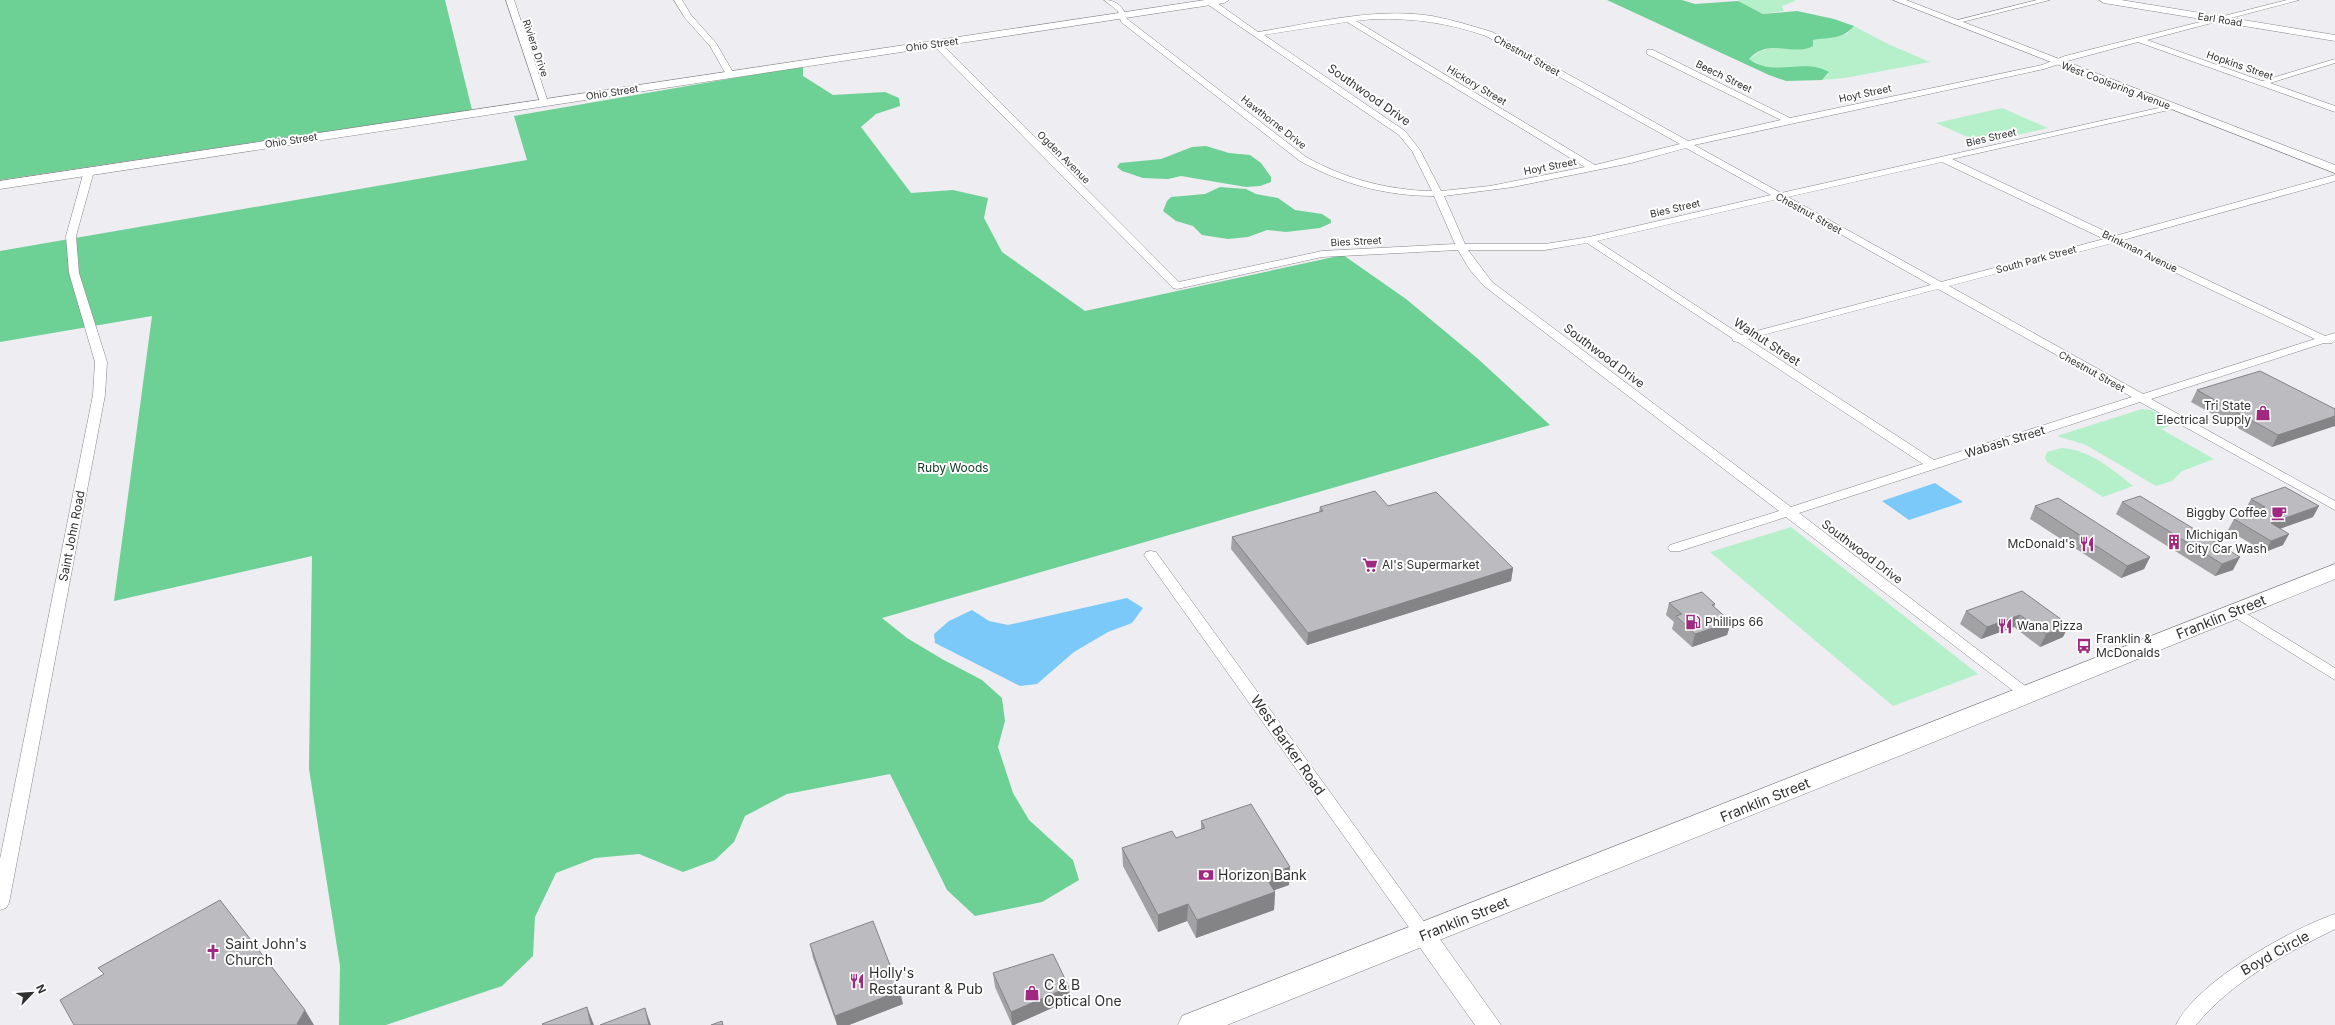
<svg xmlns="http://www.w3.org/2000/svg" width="2335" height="1025" font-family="Inter,sans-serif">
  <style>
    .green { fill: #b5f0ca }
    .forest { fill: #6dd095 }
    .water { fill: #7bc9f8 }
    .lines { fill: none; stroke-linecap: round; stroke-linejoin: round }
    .minor-casing { stroke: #858488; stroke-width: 1 }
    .tertiary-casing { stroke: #858488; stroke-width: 1 }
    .primary-casing { stroke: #858488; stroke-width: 1 }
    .minor { fill: #fff; fill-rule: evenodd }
    .tertiary { fill: #fff; fill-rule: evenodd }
    .primary { fill: #fff; fill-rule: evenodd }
    .wall { fill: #a2a1a4 }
    .shaded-wall { fill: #848386 }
    .building { fill: #bcbbbf; stroke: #848386 }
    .labels { text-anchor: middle; stroke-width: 4; stroke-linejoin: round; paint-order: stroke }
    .far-street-label { font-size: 10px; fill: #303031; stroke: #fff }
    .street-label { font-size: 12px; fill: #303031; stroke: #fff }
    .poi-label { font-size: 12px; fill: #303031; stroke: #fff; text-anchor: start }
    .park-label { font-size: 12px; fill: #0f3a22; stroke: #fff }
    .near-street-label { font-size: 14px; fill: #303031; stroke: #fff }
    .near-poi-label { font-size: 14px; fill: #303031; stroke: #fff; text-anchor: start }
  </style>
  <rect width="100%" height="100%" fill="#eeedf1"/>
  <path class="green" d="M1739,0H1794L1795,1L1782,6L1784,11L1763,14L1738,1Z
    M1854,26L1888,44L1930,62L1845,78L1822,80L1829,74L1806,67L1766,68L1749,59L1761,51L1775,47L1789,48L1812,40L1847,34Z
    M2002,108L2048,128L1981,143L1936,123Z
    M2142,409L2151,410L2174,421L2175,424L2161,429L2214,459L2182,471L2172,481L2156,486L2086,445L2057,436Z
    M2062,448C2090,450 2112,469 2133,486L2103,497L2047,462L2045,458L2047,452Z
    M1791,527L1978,674L1893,706L1710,552Z"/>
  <path class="forest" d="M0,0H445L472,110L0,180Z
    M1607,0H1682L1695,4L1738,1L1763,14L1797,11L1834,19L1854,26C1842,40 1829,37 1813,40V46C1794,57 1769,37 1749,59C1774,78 1804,57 1829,72L1822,80L1786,81L1769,75Z
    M803,66V76L833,95L885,92L899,98L900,106L876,114L861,127L911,193L953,190L988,198L984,218L1002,252L1085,311L1343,255L1406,299L1477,358L1550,425L882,618L907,638L942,659L982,680L1002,698L1005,721L998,747L1013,793L1029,820L1073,860L1079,880L1042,902L975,916L947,890L890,774L787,794L745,816L734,842L715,860L683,872L639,854L595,858L556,873L535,917L533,956L502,986L386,1025H339L340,966L309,769L312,556L114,601L152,316L0,342V251L527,160L514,116Z
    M1206,146L1229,153L1250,155L1261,163L1271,177V182L1260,186L1246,187L1181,176L1168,179L1143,178L1122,171L1117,167L1120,163L1161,159L1192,147Z
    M1220,187L1246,189L1256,194L1278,198L1295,210L1322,214L1331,220V223L1320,228L1286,232L1267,230L1248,237L1228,239L1202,235L1193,226L1176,221L1163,211L1167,201L1171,197L1205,194Z"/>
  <path class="water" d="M1935,483L1963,502L1909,520L1882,501Z
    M1127,598L1143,608L1132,623L1108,632L1074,652L1037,684L1020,686L935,643L934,634L949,621L972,610L989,621L1008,625Z"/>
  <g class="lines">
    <g class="minor-casing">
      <path id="minor" d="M506,0H514L548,102L547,104L540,102Z
        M674,0H682L691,15L716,43L734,74L733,76H727L710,46L685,18Z
        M1104,0C1117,0 1124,7 1127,19L1306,157C1344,178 1381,188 1424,191H1432L1412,151L1399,135L1207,4V0H1213L1258,32C1315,23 1375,7 1432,16C1453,20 1472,26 1492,32L1688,141L1781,120L1647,54V50H1653L1790,118L2042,65L2065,56L2287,0H2299L2147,40L2262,81L2335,59V63L2270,83L2335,106V112L2138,42L2071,60L2044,69L1694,145L1781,193L2176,104V108L2173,109L1952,159L2115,236L2335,175V181L2123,240L2325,336L2335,333V340L2332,343H2324L2151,399L2335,501V510L2140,402L1799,513L2037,695L2034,699H2024L1786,517L1680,551H1670L1668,548L1670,545L1779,511L1484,286L1470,270L1458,250L1322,257L1177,289L1173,288L933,45V41H939L1179,282L1322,251L1455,244L1434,196C1386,196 1342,184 1300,161L1121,22L1118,11ZM1374,19C1414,18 1449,23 1486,36L1680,144L1595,165L1356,21ZM1347,22L1585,167L1490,186L1441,191L1420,150L1405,131L1264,35ZM1686,148L1771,195L1589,237L1545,244H1465L1444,196L1513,187L1631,163ZM1942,162L2104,239L1941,282L1788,197ZM1778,199L1931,285L1741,335L1597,241ZM1587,243L1732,338L1733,341L1738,342L1923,464L1791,507L1492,282L1468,250H1545ZM2113,243L2315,339L2143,394L1949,286ZM1938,289L2132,397L1934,460L1748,339Z
        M2037,0H2050L1954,24L1950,22Z
        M89,168L94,171L76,236L79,273L107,362L105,395L9,903L6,908L0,910V859L93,395L95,362L69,273L66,236L84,171Z
        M1151,551L1156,552L1430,930L1433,935L1430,940L1424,942L1418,940L1146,558L1144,555L1146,552Z
        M2234,606L2335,668V680L2229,614L2227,611Z
        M2335,914V929C2284,955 2233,980 2196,1025H2176C2196,982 2291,929 2335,914Z"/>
    </g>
    <g class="tertiary-casing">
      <path id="tertiary" d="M1205,0H1229L1224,3L0,189V181Z
        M1893,0H1906L2335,165V173Z
        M2099,0H2121L2335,35V41L2104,3Z
        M1424,925L1432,928L1501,1025H1475L1416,942L1412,935L1416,928Z"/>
    </g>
    <g class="primary-casing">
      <path id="primary" d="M2335,564V579L1909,752L1227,1025H1178L1182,1016Z"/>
    </g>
    <use href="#minor" class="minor"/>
    <use href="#tertiary" class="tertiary"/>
    <use href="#primary" class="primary"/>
  </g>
  <path class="wall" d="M2197,390L2335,409L2272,447L2191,402Z
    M2251,499L2313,517L2280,529L2283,545L2265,552L2228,530L2234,519L2251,513L2245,510Z
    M2122,502L2233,570L2215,576L2116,514Z
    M1388,506L1513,568L1511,581L1307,645L1231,549L1232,537L1319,512L1320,507Z
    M2035,506L2150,557L2144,569L2121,578L2030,519Z
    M2022,591L2063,637L2040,647L2014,627L1981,639L1960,624L1966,611Z
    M1669,603L1715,604L1714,607L1731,622L1727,635L1692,647L1672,629L1674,622L1666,615Z
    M1201,821L1289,885L1274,890L1275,892L1274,910L1196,938L1187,921L1158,932L1123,866L1122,848L1176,838L1201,830Z
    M810,944L903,1004L849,1025H837L813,958Z
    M993,973L1070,1000L1014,1025H1012L995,987Z"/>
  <path class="shaded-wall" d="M2335,416V426L2272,447L2278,435Z
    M2319,506L2313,517L2265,534L2271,523Z
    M2289,534L2283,545L2265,552L2271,541Z
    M2150,557L2144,569L2121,578L2127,566Z
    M2240,557L2233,570L2215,576L2222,564Z
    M1513,568L1511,581L1307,645L1308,633Z
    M2020,615L2014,627L1981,639L1987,627Z
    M1731,622L1727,635L1692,647L1695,634Z
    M2069,625L2063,637L2040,647L2046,634Z
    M1290,867L1289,885L1264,894L1265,876Z
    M1275,892L1274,910L1196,938L1197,920Z
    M1188,904L1187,921L1158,932V915Z
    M1069,987L1070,1000L1014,1025H1012L1011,1012Z
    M900,991L903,1004L849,1025H837L835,1016Z
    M587,1007L594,1025H591Z
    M645,1008L651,1025H649Z
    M305,1010L314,1025H297V1024Z"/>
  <path class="building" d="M2260,371L2335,409V416L2278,435L2197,390Z
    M2285,487L2319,506L2271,523L2289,534L2271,541L2234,519L2265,507L2251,499Z
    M1375,491L1388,506L1436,492L1513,568L1308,633L1232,537L1323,511L1320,507Z
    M2140,496L2240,557L2222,564L2122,502Z
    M2058,498L2150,557L2127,566L2035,506Z
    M2022,591L2069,625L2046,634L2020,615L1987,627L1966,611Z
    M1702,592L1715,604L1712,605L1731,622L1695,634L1676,616L1682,614L1669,603Z
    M1251,804L1290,867L1265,876L1275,892L1197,920L1188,904L1158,915L1122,848L1172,831L1176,838L1205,828L1201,821Z
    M220,900L305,1010L297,1024L299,1025H74L60,1000L104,974L98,968Z
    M873,921L900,991L835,1016L810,944Z
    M1053,954L1069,987L1011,1012L993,973Z
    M587,1007L591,1025H543L542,1024Z
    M645,1008L649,1025H600Z
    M722,1021L723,1025H711Z"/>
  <defs>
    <g id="shop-bare" transform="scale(1.2)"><path d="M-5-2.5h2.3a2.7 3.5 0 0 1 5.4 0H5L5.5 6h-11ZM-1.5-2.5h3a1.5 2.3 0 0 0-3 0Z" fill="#a02880" stroke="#fff" stroke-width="2.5" paint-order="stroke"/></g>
    <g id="cafe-bare" transform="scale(1.2)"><path d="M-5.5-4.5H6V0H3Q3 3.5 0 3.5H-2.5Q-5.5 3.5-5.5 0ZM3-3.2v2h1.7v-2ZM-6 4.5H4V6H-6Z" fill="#a02880" stroke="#fff" stroke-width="2.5" paint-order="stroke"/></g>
    <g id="building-bare" transform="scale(1.2)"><path d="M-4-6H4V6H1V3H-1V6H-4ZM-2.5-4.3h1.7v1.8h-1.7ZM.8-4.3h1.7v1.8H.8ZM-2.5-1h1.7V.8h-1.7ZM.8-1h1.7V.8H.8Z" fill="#a02880" stroke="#fff" stroke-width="2.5" paint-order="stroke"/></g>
    <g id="restaurant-bare" transform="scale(1.2)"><path d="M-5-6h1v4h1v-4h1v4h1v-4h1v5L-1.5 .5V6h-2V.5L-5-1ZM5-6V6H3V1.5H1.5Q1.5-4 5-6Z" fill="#a02880" stroke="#fff" stroke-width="2.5" paint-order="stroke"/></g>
    <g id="supermarket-bare" transform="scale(1.2)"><path d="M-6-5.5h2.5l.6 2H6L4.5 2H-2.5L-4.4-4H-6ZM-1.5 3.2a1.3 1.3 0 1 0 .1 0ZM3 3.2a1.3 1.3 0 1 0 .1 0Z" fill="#a02880" stroke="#fff" stroke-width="2.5" paint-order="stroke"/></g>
    <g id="fuel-bare" transform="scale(1.2)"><path d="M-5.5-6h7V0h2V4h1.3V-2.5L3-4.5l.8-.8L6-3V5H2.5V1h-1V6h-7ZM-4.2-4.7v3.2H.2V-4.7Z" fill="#a02880" stroke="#fff" stroke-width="2.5" paint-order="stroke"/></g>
    <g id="bus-bare" transform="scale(1.2)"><path d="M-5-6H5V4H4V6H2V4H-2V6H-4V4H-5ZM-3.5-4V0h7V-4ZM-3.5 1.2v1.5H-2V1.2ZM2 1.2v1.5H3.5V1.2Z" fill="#a02880" stroke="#fff" stroke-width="2.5" paint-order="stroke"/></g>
    <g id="bank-bare" transform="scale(1.2)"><path d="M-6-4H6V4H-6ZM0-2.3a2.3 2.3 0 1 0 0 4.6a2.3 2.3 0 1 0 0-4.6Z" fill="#a02880" stroke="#fff" stroke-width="2.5" paint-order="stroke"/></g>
    <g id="church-bare" transform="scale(1.2)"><path d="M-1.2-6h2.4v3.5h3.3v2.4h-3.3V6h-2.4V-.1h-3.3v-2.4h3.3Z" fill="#a02880" stroke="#fff" stroke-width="2.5" paint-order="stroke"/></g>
  </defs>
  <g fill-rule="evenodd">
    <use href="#shop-bare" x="2263" y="413"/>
    <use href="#cafe-bare" x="2279" y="513"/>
    <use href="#building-bare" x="2174" y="542"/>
    <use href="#restaurant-bare" x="2087" y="544"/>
    <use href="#supermarket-bare" x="1370" y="565"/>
    <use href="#fuel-bare" x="1693" y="622"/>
    <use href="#restaurant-bare" x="2005" y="626"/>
    <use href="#bus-bare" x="2084" y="646"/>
    <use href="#bank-bare" x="1206" y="875"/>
    <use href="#church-bare" x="213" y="952"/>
    <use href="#restaurant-bare" x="857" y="981"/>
    <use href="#shop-bare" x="1032" y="993"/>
  </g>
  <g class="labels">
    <g class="far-street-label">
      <text transform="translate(2220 19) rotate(9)" y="4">Earl Road</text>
      <text transform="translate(932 44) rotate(-8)" y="4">Ohio Street</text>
      <text transform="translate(536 48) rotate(71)" y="4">Riviera Drive</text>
      <text transform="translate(1527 55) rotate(29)" y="4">Chestnut Street</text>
      <text transform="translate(2240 65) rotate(19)" y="4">Hopkins Street</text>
      <text transform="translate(1724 76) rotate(26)" y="4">Beech Street</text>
      <text transform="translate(1477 85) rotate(31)" y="4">Hickory Street</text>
      <text transform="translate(2116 85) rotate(21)" y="4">West Coolspring Avenue</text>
      <text transform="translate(612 92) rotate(-9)" y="4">Ohio Street</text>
      <text transform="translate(1865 93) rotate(-12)" y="4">Hoyt Street</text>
      <text transform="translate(1274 122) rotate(38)" y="4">Hawthorne Drive</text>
      <text transform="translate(1991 137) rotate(-13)" y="4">Bies Street</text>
      <text transform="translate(291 140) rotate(-9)" y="4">Ohio Street</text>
      <text transform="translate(1064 157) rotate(45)" y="4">Ogden Avenue</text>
      <text transform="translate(1550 166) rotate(-11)" y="4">Hoyt Street</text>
      <text transform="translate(1675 208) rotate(-13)" y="4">Bies Street</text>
      <text transform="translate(1809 213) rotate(29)" y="4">Chestnut Street</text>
      <text transform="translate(1356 241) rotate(-3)" y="4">Bies Street</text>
      <text transform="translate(2140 251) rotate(26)" y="4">Brinkman Avenue</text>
      <text transform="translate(2036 259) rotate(-15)" y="4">South Park Street</text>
      <text transform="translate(2092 371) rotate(29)" y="4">Chestnut Street</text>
    </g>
    <g class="street-label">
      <text transform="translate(1369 95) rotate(35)" y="4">Southwood Drive</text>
      <text transform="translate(1767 342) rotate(33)" y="4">Walnut Street</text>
      <text transform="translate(1604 356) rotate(37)" y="4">Southwood Drive</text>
      <text transform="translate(2005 442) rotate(-17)" y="4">Wabash Street</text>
      <text transform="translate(72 536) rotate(-79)" y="4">Saint John Road</text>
      <text transform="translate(1862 552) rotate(37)" y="4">Southwood Drive</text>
    </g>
    <g class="poi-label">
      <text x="2251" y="410" text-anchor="end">Tri State<tspan x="2251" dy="14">Electrical Supply</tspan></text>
      <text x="2267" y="517" text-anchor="end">Biggby Coffee</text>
      <text x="2186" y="539">Michigan<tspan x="2186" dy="14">City Car Wash</tspan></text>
      <text x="2075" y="548" text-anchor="end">McDonald's</text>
      <text x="1382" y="569">Al's Supermarket</text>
      <text x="1705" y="626">Phillips 66</text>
      <text x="2017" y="630">Wana Pizza</text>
      <text x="2096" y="643">Franklin &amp;<tspan x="2096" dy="14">McDonalds</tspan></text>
    </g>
    <g class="park-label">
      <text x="953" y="472">Ruby Woods</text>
    </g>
    <g class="near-street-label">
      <text transform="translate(2221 617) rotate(-22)" y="5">Franklin Street</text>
      <text transform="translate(1288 745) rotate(55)" y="5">West Barker Road</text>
      <text transform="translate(1765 800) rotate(-22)" y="5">Franklin Street</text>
      <text transform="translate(1464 919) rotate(-22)" y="5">Franklin Street</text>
      <text transform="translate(2275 953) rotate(-29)" y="5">Boyd Circle</text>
    </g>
    <g class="near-poi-label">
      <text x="1218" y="880">Horizon Bank</text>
      <text x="225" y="949">Saint John's<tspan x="225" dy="16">Church</tspan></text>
      <text x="869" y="978">Holly's<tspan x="869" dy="16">Restaurant &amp; Pub</tspan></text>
      <text x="1044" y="990">C &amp; B<tspan x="1044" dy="16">Optical One</tspan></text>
    </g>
  </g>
  <g transform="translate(32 993) rotate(65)" stroke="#ffffff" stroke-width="3" paint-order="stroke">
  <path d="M0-3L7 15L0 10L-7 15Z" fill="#303031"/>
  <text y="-6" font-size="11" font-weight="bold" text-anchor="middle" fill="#303031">N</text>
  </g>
</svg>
